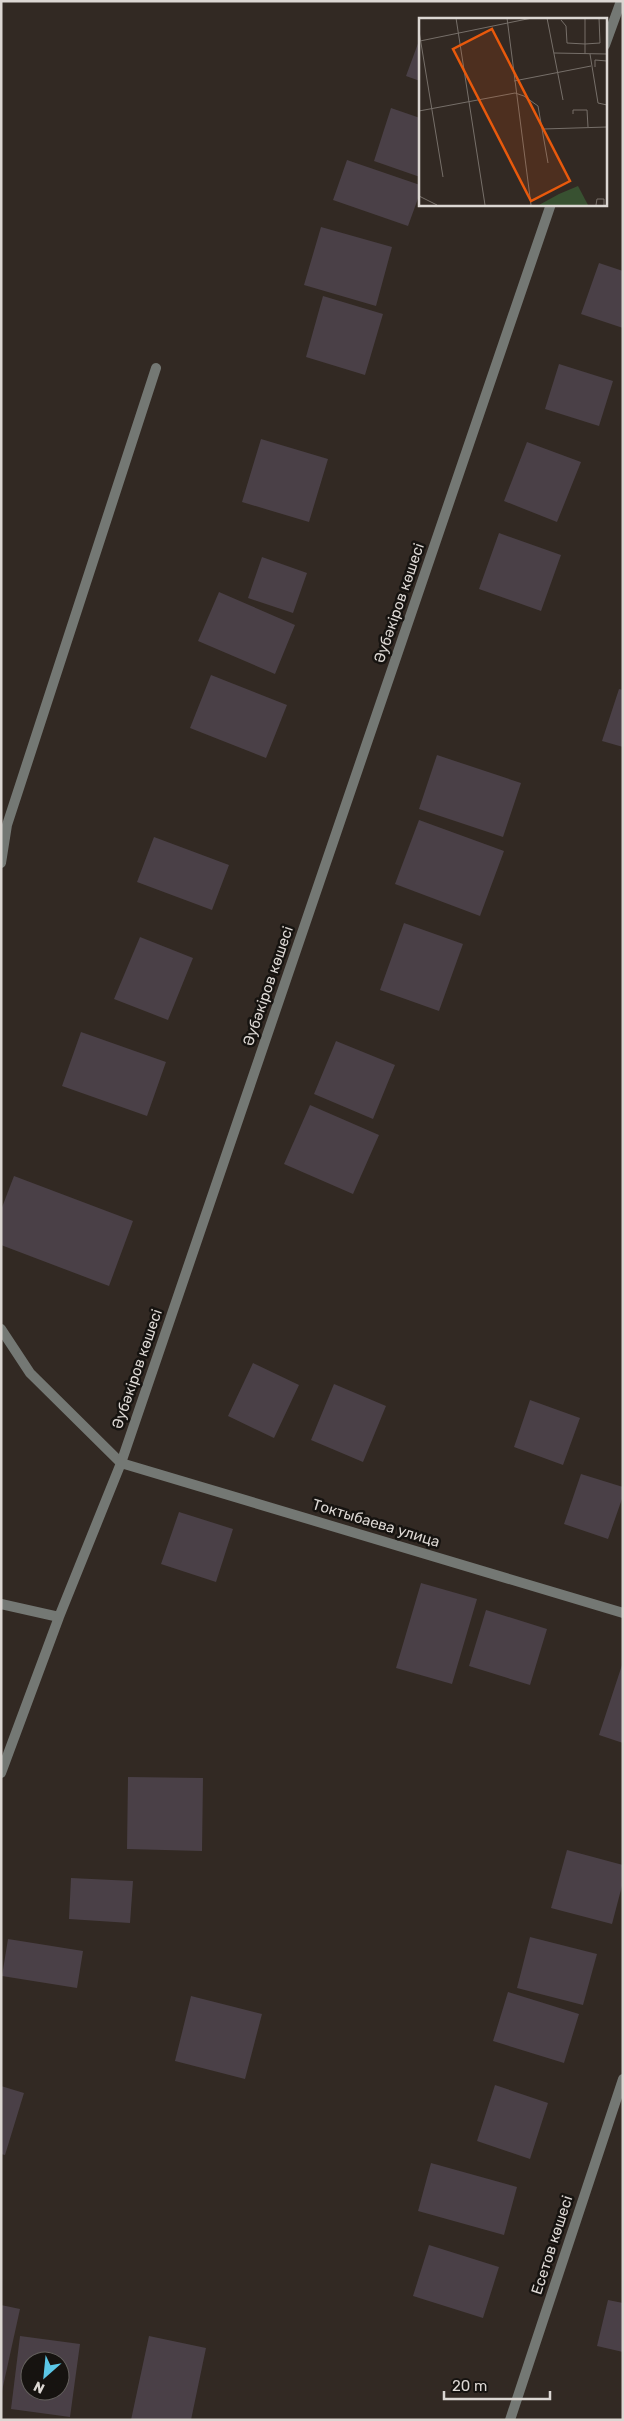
<svg xmlns="http://www.w3.org/2000/svg" width="624" height="2421" font-family="Rubik,sans-serif">
  <style>
    .building { fill: #4a4047; fill-rule: evenodd }
    .lines { fill: none; stroke-linecap: round; stroke-linejoin: round }
    .service { stroke: #747874; stroke-width: 10 }
    .minor { stroke: #747874; stroke-width: 10 }
    .labels { text-anchor: middle; stroke-width: 5; stroke-linejoin: round; paint-order: stroke }
    .street-label { font-size: 15px; fill: #dcd7d3; stroke: #161310 }
    .inset-road { fill: none; stroke: #766f69; stroke-width: 1 }
    .view { fill: #e8590c; fill-opacity: 0.15; stroke: #e8590c; stroke-width: 2.5 }
    .inset-edge { fill: none; stroke: #dcd7d3; stroke-width: 2.5 }
  </style>
  <rect width="100%" height="100%" fill="#322923"/>
  <path class="building" d="M420,38V81L406,76Z
    M391,108L420,118V177L374,161Z
    M347,160L420,185V193L408,226L333,200Z
    M321,227L392,247L376,306L304,285Z
    M599,263L623,271V328L581,314Z
    M323,296L383,314L365,375L306,357Z
    M559,364L613,381L599,426L545,409Z
    M261,439L328,459L309,522L242,502Z
    M527,442L581,462L557,522L504,501Z
    M499,533L561,555L541,611L479,589Z
    M262,557L307,573L293,613L248,598Z
    M219,592L295,625L275,674L198,641Z
    M211,675L287,705L266,758L190,728Z
    M619,689L623,690V747L602,741Z
    M437,755L521,783L503,837L419,809Z
    M419,820L504,851L480,916L395,884Z
    M154,837L229,865L212,910L137,882Z
    M404,923L463,944L439,1011L380,990Z
    M140,937L193,958L168,1020L114,999Z
    M81,1032L166,1062L147,1116L62,1086Z
    M336,1041L395,1065L373,1119L314,1094Z
    M310,1105L379,1135L353,1194L284,1164Z
    M14,1176L133,1221L109,1286L1,1245V1210Z
    M253,1363L299,1385L274,1438L228,1416Z
    M334,1384L386,1406L363,1462L311,1440Z
    M530,1400L580,1418L563,1465L514,1447Z
    M581,1474L623,1487V1496L608,1539L564,1524Z
    M179,1512L233,1529L216,1582L161,1564Z
    M421,1583L477,1599L452,1684L396,1668Z
    M486,1610L547,1629L530,1685L469,1666Z
    M622,1665H623V1743L599,1735Z
    M128,1777L203,1778L202,1851L127,1849Z
    M567,1850L623,1865V1882L612,1924L551,1908Z
    M71,1878L133,1881L130,1923L69,1919Z
    M530,1937L597,1954L583,2005L517,1988Z
    M8,1939L83,1951L77,1988L2,1976Z
    M508,1992L579,2014L564,2063L493,2041Z
    M191,1996L262,2014L245,2079L175,2061Z
    M495,2085L548,2103L530,2159L477,2141Z
    M1,2086L24,2093L5,2155L1,2154Z
    M431,2163L517,2187L504,2235L418,2211Z
    M429,2245L499,2267L483,2318L413,2296Z
    M608,2300L623,2303V2352L597,2346Z
    M1,2305L20,2309L2,2391H1Z
    M20,2336L80,2344L70,2417L11,2409ZM30,2361H60V2391H30Z
    M149,2336L206,2348L191,2420H131Z"/>
  <g class="lines">
    <path class="service" d="M1,863L7,825L156,368
      M1,1329L30,1373L121,1463"/>
    <path class="minor" d="M605,45L621,1
      M121,1463L623,1613
      M1,1604L59,1617
      M1,1773L59,1617L121,1463L551,204
      M510,2420L623,2079"/>
  </g>
  <g class="labels">
    <g class="street-label">
      <text transform="translate(399 603) rotate(-71)" y="5">Әубәкіров көшесі</text>
      <text transform="translate(268 986) rotate(-71)" y="5">Әубәкіров көшесі</text>
      <text transform="translate(137 1369) rotate(-71)" y="5">Әубәкіров көшесі</text>
      <text transform="translate(376 1523) rotate(17)" y="5">Токтыбаева улица</text>
      <text transform="translate(552 2245) rotate(-72)" y="5">Есетов көшесі</text>
    </g>
  </g>
  <g transform="translate(419 18)">
    <rect width="188" height="188" fill="#322923"/>
    <path d="M159,168L169,187H120L140,176Z" fill="#385131"/>
    <path class="inset-road" d="M37,0L66,187M88,0L112,187M128,0L144,82M138,0H158M166,0V26L181,25L180,0M142,2L147,8L148,25L166,26V36M0,13L24,159M1,23L113,0M135,35L188,36M171,36L179,85L188,87M176,49V42L188,43M95,63L172,48M0,93L96,75L105,78L119,88L129,145M154,96V92H168L169,109M124,111L188,109M0,178L18,187M177,187L178,181H185V187"/>
    <path class="view" d="M73,11L151,163L112,183L34,31Z"/>
    <rect width="188" height="188" class="inset-edge"/>
  </g>
  <rect width="624" height="2421" fill="none" stroke="#dcd7d3" stroke-width="5"/>
  <g transform="translate(45 2376) rotate(207)"><circle r="24" fill="#161310" stroke="#65615e"/>
  <path d="M0-4L9 19L0 12L-9 19Z" fill="#5bc7e7"/>
  <text y="-8" font-size="14" font-weight="bold" text-anchor="middle" fill="#dcd7d3">N</text>
  </g>
  <path d="M444 2391v8h106v-8" fill="none" stroke="#dcd7d3" stroke-width="2.5"/>
  <text x="452" y="2391" font-size="15" fill="#dcd7d3" stroke="#161310" stroke-width="4" paint-order="stroke">20 m</text>
</svg>
